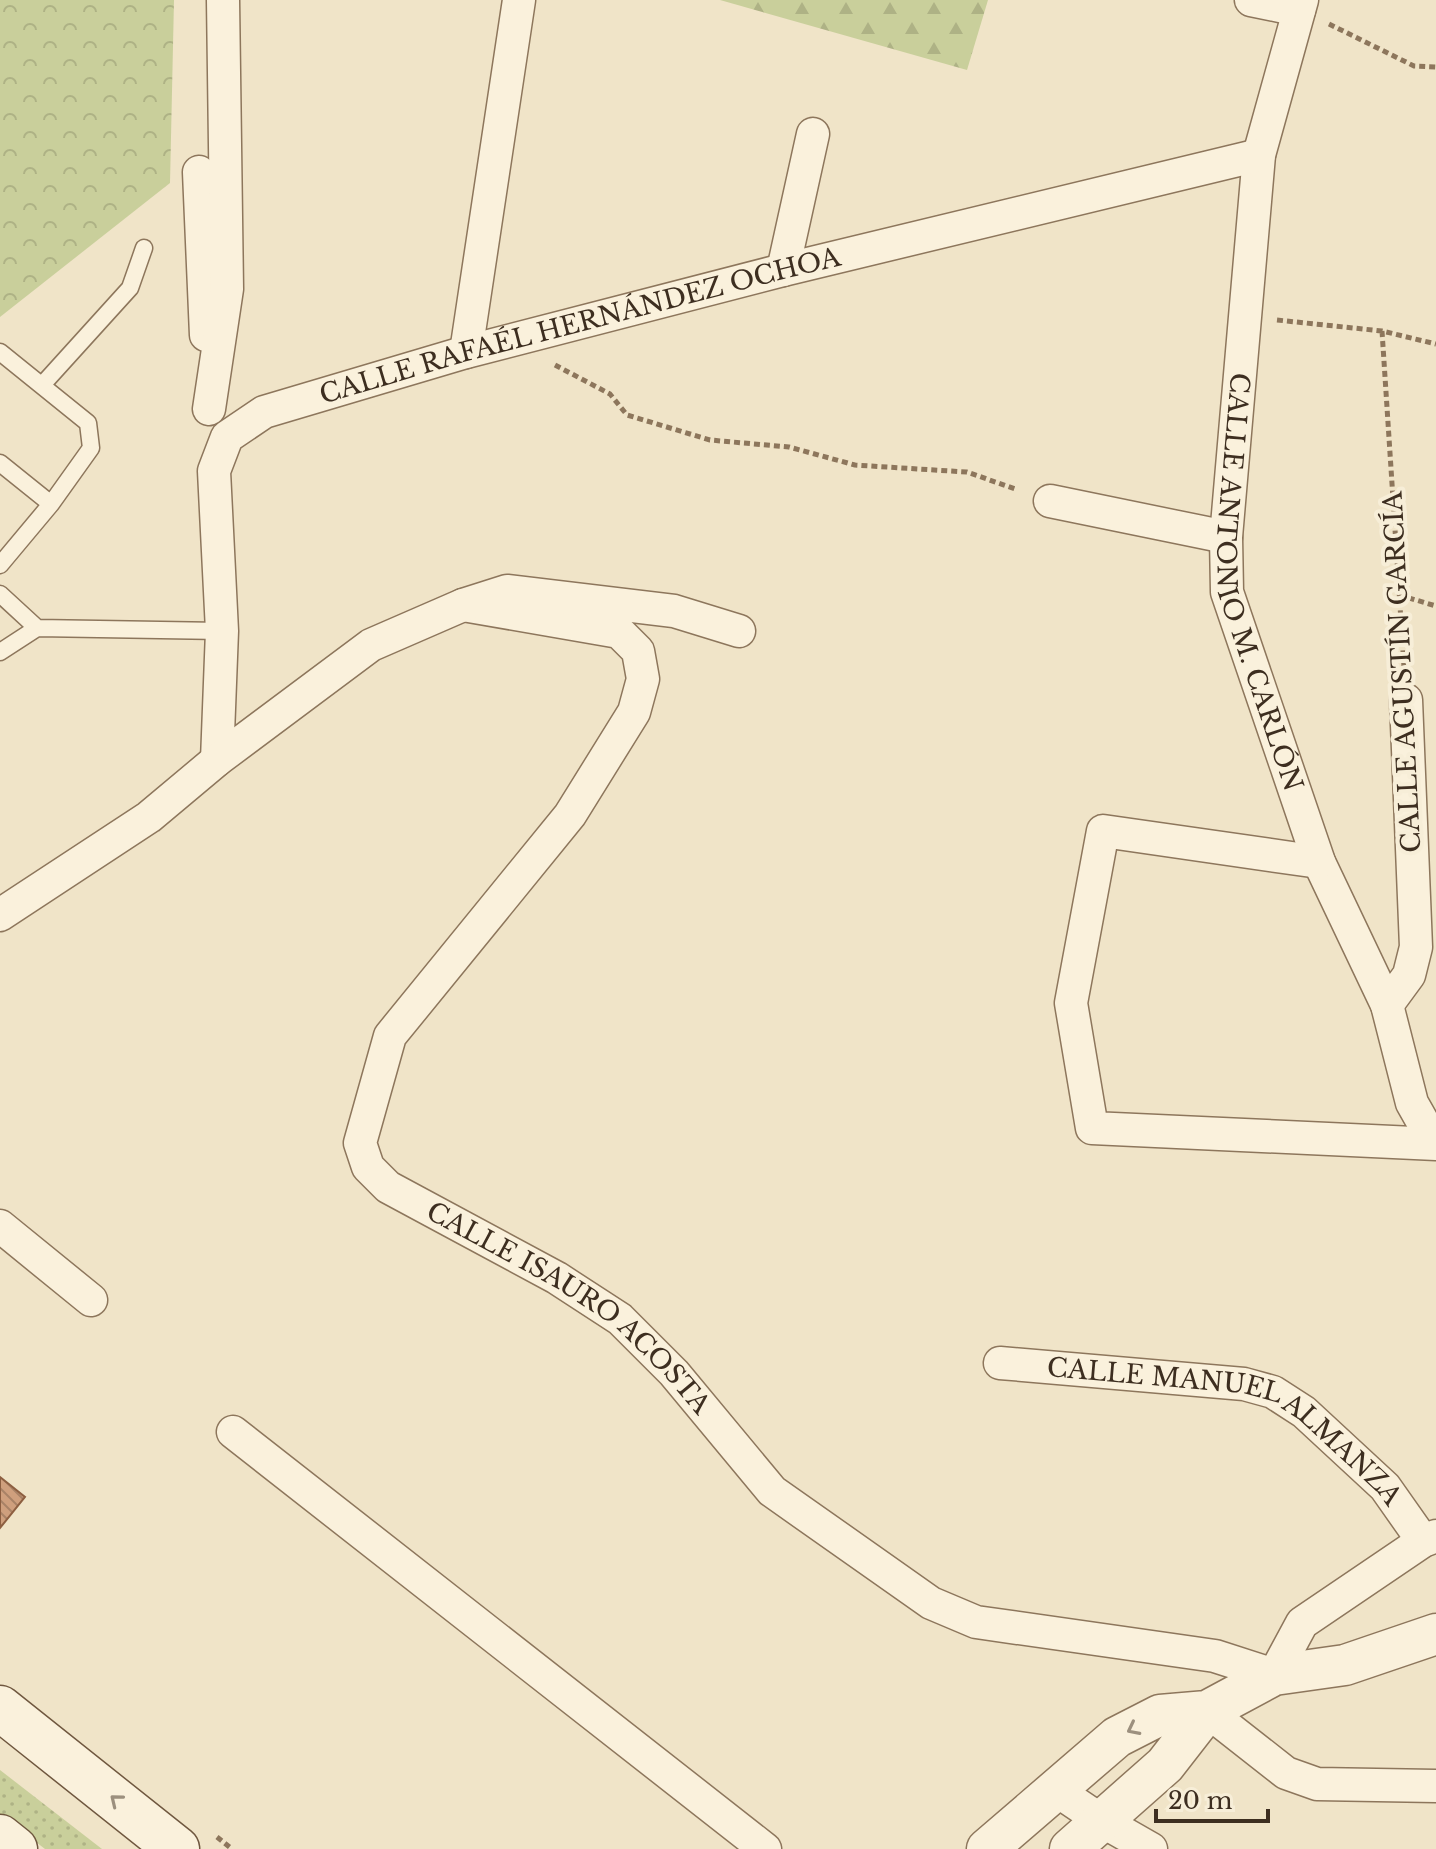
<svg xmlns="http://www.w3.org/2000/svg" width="1436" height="1849" font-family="'Libre Baskerville',serif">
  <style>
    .grass { fill: url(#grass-dots) }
    .forest { fill: url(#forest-firs) }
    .park { fill: url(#park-crowns) }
    .building { fill: url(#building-back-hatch); stroke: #8d5f41; stroke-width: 2 }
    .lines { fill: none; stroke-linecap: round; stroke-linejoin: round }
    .service-casing { stroke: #8d765c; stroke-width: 19 }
    .minor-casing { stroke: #8d765c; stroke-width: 35 }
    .tertiary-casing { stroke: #8d765c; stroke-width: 43 }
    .secondary-casing { stroke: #6f573f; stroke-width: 47 }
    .path { stroke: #8d765c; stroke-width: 5; stroke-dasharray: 6 4; stroke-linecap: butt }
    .service { stroke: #faf1dc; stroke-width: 16 }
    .minor { stroke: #faf1dc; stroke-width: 32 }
    .tertiary { stroke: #faf1dc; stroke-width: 40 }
    .secondary { stroke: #faf1dc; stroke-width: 44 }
    .oneway { stroke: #9c907e }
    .labels { text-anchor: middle; stroke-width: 8; stroke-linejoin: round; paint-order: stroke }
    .street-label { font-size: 26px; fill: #3d2e20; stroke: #f7eed8 }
  </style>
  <defs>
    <pattern id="grass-dots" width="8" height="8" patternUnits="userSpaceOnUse" patternTransform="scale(2)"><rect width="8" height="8" fill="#c9cf9b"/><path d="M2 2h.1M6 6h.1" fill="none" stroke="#aeb285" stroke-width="1.8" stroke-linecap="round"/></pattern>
    <pattern id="forest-firs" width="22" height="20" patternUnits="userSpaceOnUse" patternTransform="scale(2)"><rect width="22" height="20" fill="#c9cf9b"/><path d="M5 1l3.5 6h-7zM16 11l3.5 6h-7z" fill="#aeb285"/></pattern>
    <pattern id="park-crowns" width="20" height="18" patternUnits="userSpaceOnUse" patternTransform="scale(2)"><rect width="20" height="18" fill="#c9cf9b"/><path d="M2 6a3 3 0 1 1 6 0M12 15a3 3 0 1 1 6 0" fill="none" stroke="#aeb285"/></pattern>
    <pattern id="building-back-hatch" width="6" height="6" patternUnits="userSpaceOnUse" patternTransform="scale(2)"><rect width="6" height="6" fill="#cf9f7d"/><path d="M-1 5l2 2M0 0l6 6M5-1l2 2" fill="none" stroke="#a98266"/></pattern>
  </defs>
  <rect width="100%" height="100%" fill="#f0e4c8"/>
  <path class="grass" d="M0,1770L102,1849H45L0,1814Z"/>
  <path class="forest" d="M720,0H988L967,70Z"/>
  <path class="park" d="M0,0H174L170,183L0,317Z"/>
  <path class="building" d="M0,1477L25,1497L0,1528Z"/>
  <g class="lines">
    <g class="service-casing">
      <path id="service" d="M0,352L88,423L91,448L51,504L0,565
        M43,384L130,288L144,248
        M0,463L51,504
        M0,594L37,628
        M0,652L37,628L222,631"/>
    </g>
    <g class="minor-casing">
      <g id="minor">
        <path d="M1251,0L1299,10"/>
        <path id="s1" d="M1302,0L1259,155L1226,537L1227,592L1319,862L1387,1005L1412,1103L1425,1126L1436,1137"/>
        <path d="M199,172L206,335"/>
        <path d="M783,270L813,134"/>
        <path d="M466,352L519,0"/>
        <path d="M209,409L227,289L223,0"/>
        <path d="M1050,501L1226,537"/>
        <path id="s2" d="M463,605L619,632L638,651L643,679L634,712L570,815L390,1036L360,1143L368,1167L388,1187L557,1278L620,1319L674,1373L772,1491L931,1603L976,1622L1215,1656L1274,1675L1302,1623L1423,1541L1436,1536"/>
        <path id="s3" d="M217,760L222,631L214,471L227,437L264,412L466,352L783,270L1259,155"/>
        <path d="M1319,862L1103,831L1071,1003L1092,1128L1436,1144"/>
        <path d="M0,915L149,817L217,760L371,645L463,605L507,591L674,611L739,631"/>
        <path d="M1387,1005L1409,975L1416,947L1406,700"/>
        <path d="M0,1226L91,1300"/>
        <path id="s4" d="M1000,1363L1244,1384L1273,1392L1304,1412L1385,1487L1423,1541"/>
        <path d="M233,1432L765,1849"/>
        <path d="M1207,1711L1286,1773L1317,1784L1436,1786"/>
        <path d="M1056,1790L1102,1821L1151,1849"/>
      </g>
    </g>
    <g class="tertiary-casing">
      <path id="tertiary" d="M987,1849L1117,1737L1160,1715L1207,1711
        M1070,1849L1165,1765L1207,1711L1274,1675L1345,1665L1436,1634"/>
    </g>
    <g class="secondary-casing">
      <path id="secondary" d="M0,1708L177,1849
        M0,1837L15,1849"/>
    </g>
    <path class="path" d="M1329,24L1414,66L1436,67
      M1277,320L1382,331L1436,344
      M1382,331L1404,667
      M555,365L610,394L627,415L710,440L789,447L855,465L967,472L1018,490
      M1399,595L1436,606
      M217,1837L232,1849"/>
    <use href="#service" class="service"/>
    <use href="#minor" class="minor"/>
    <use href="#tertiary" class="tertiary"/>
    <use href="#secondary" class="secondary"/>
  </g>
  <defs><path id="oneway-chevron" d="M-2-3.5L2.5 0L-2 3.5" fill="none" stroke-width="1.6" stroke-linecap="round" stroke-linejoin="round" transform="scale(2)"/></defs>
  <g class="oneway">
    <use href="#oneway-chevron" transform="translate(1133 1729) rotate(153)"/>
    <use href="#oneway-chevron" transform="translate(116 1800) rotate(-141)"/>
  </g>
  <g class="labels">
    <g class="street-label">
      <text dy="9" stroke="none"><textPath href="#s3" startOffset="698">CALLE RAFAÉL HERNÁNDEZ OCHOA</textPath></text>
      <text dy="9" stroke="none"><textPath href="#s1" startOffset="594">CALLE ANTONIO M. CARLÓN</textPath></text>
      <text transform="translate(1402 672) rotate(-93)" y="9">CALLE AGUSTÍN GARCÍA</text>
      <text dy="9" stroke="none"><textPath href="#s2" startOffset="1038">CALLE ISAURO ACOSTA</textPath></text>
      <text dy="9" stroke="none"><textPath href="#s4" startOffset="244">CALLE MANUEL ALMANZA</textPath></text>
    </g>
  </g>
  <path d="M1156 1809v12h112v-12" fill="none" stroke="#3d2e20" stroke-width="4"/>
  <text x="1168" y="1809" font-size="24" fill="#3d2e20" stroke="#f7eed8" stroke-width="6" paint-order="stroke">20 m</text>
</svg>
